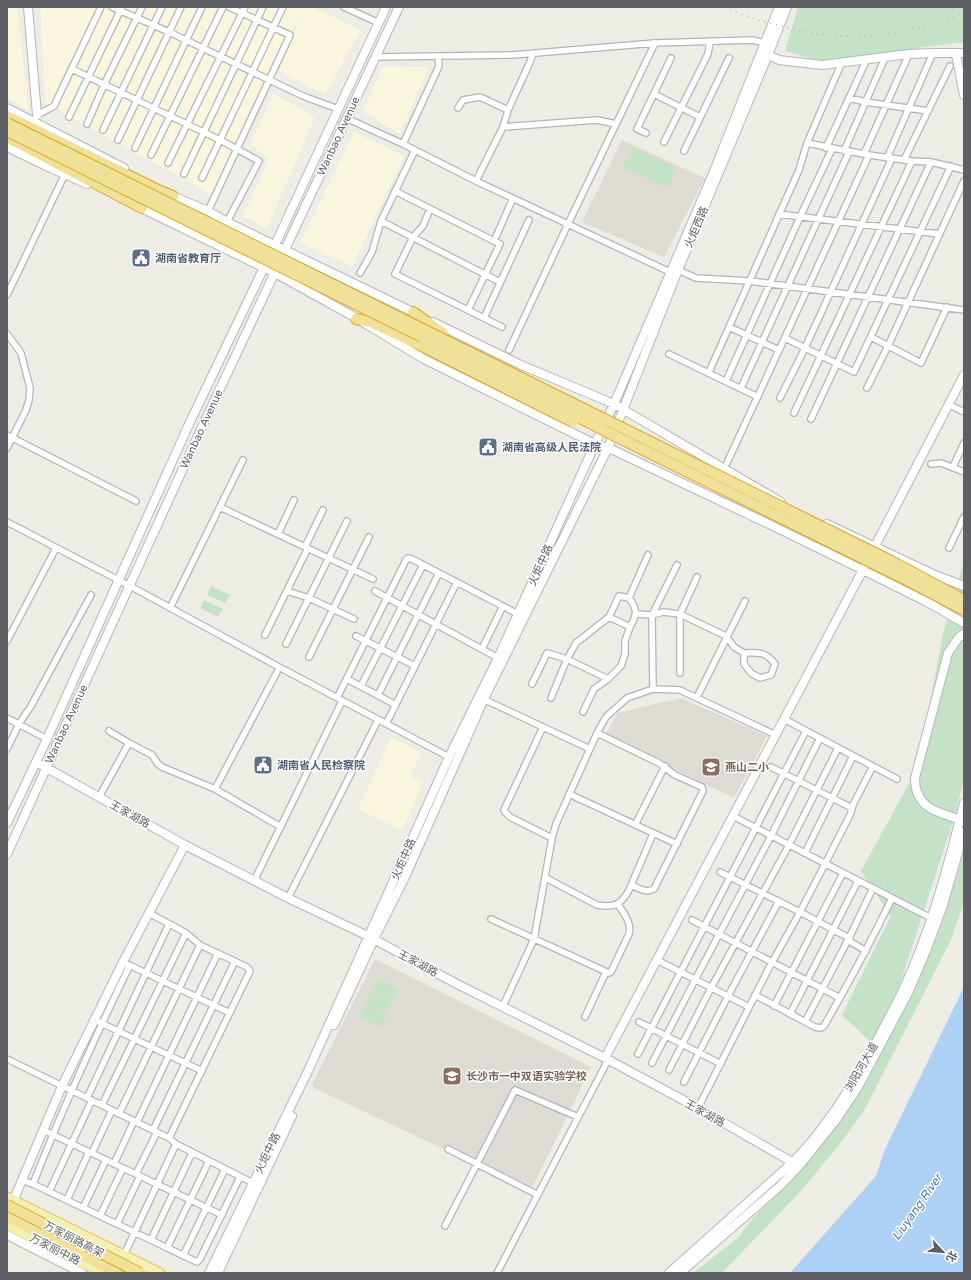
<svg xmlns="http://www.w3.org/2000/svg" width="971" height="1280" font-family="'Varela Round','Noto Sans SC',sans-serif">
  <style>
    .commercial { fill: #faf5dd }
    .education { fill: #dddbd3 }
    .green { fill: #c4e2c6 }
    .water { fill: #add1f5 }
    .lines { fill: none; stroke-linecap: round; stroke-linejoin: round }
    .street-casing { stroke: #b2b4b8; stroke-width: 8 }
    .secondary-casing { stroke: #b4b6bb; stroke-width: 10 }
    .primary-casing { stroke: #e1c76a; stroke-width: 11 }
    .highway-casing { stroke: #d8a91a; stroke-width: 12 }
    .street { stroke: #fff; stroke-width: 5.5 }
    .secondary { stroke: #fff; stroke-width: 8 }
    .primary { stroke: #f6efb2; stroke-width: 9 }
    .highway { stroke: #f1e098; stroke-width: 10 }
    .rail { stroke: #b3b3b4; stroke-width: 1.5; stroke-dasharray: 1 5; stroke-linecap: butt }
    .highway-bridge-casing { stroke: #d8a91a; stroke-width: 12; stroke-linecap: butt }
    .highway-bridge { stroke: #f1e098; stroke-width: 10 }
    .labels { text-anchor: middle; stroke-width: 3; stroke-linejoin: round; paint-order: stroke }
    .street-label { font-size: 11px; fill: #5d5f64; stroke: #fff }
    .service-label { font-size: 11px; font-weight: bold; fill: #4e5e75; stroke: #fff; text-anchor: start }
    .education-label { font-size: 11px; font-weight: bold; fill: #785e54; stroke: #fff; text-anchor: start }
    .water-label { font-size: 12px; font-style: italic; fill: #5078ae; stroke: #fff }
  </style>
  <rect width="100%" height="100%" fill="#edece5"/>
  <path class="commercial" d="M7,7H17L29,111L7,98Z
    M40,7H312L361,30L325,95L279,71L303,10L211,194L45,103Z
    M383,66L429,67L400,134L363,112Z
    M273,94L315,117L267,228L243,216L269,158L250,145Z
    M354,132L404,156L352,267L300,243Z
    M391,737L421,752L411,776L423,783L402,830L358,809Z"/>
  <path class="education" d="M622,140L705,178L664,257L582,222Z
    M681,698L767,736L734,798L605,735L618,713Z
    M375,959L591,1067L531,1190L314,1088L312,1085Z"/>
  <path class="green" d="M798,7H964V42L819,61L785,51Z
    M633,147L677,168L668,188L623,167Z
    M964,561V779L955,815L899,987L871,1042L842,1015L891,916L861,871L917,769L943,634Z
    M211,586L230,595L225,603L207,595Z
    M204,600L223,609L218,617L200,608Z
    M964,853V902L950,942L865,1109L836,1149L798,1194L722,1273H693L738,1238L753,1218L814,1156L847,1111L873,1068L912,994L941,925Z
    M377,979L399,989L393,1001L372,991Z
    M371,992L392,1002L387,1014L365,1004Z
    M365,1005L386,1015L381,1027L359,1017Z"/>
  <path class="water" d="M964,987V1273H790L876,1176L885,1149Z"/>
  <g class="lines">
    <g class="street-casing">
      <path id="street" d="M112,7L169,32L303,96L338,109
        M344,7L379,23
        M375,57L512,55L655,43L752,40L765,43
        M72,69L220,140L259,161L227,222
        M654,94L700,117
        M849,98L866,102L928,111
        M458,108L463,100L480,97L508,110
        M37,115L54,106L101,7
        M69,117L122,7
        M346,118L403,144L476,181L670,272L678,270L696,278L750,281L964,310
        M87,124L104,85L142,7
        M503,127L508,110L530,62L533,53
        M103,130L162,7
        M646,133L637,129L671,58
        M118,140L181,7
        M664,142L708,54L710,41
        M807,143L869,155L912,161L931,162L964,170
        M403,144L439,66L438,56
        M135,148L202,7
        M826,148L867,59
        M684,151L729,58
        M844,151L885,58
        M864,154L909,54
        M151,155L223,7
        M887,158L933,53
        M904,160L950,66
        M168,163L245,7
        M184,174L263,7
        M202,178L283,7
        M476,181L503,127L597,120L616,124
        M395,191L500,244L468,310
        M430,209L423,226L413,237L395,274L502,327
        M208,211L290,35L229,7
        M779,214L939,234
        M381,221L500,282
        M494,241L513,198
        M360,273L372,252L381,221L415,150
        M7,295L65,174
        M484,318L529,220
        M729,327L779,350
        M7,334L21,353L30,388L29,400L26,410L7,448
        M871,337L921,363L947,307
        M785,338L854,372L951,166
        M509,350L568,224L655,43
        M669,354L758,397
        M709,372L799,170L807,143L842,62
        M726,381L800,217L832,149
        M741,388L849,152
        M867,388L888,346L964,181
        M780,398L805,348L892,158
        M948,404L964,412
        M794,413L912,161
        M811,419L931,162
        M7,435L136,501
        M727,463L869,155
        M931,464L941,463L964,472
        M953,467L964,443
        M220,507L373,579
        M7,522L130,586L279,667L449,757
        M278,534L294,500
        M305,547L323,510
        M949,548L964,517
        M287,591L309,598L354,619
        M375,591L498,658
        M171,606L243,460
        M636,614L652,615L663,612L680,614L726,636L734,647L744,653V664L751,673L760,678L771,675L775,664C766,652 759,652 744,653
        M609,617L619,596L629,598L648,555
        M265,635L308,548
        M356,636L415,666
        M7,641L56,548
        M286,644L347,521
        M482,649L503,606
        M309,657L369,537
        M680,673V614L697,577
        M347,679L396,705
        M532,684L547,653L567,659L608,679
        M361,686L423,565
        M653,689L652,615L677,565
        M378,695L439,573
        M697,697L745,601
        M337,698L406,560L408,558L412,559L518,614
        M481,698L590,749
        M551,698L567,659L576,643L609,617L630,627C637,614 638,610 629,598
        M583,712L594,689L608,679L621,666L625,654V641L630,627
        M7,718L47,739
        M784,719L897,779
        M386,724L457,582
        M543,727L504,810L506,813L510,817L552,838
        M109,731L129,743L152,755L158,764L162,767L215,789L281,827
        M597,733L659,763L675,775L702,787L703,791L654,889C646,893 640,889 631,885
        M7,749L19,724L31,706L91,595
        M771,767L852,808
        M215,789L277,672
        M569,794L677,844
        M99,797L129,743
        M733,816L931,918
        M635,825L665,766
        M805,853L853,756
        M720,872L800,912L849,938L851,942L866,951
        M256,877L342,701
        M546,878L597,905C614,908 621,905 629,890L653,834
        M288,898L378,720
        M149,913L186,933L200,945L247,967L250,971L169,1138
        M491,919L609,973L611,972L629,934C632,923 624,914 618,904
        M692,920L840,998
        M657,960L749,1007
        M127,964L230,1013
        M755,995L815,1027L821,1028L824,1026C848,984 871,942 892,898
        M503,1006L534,939L552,838L556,824L597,733L606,717L627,698L653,689L680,690L776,735
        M774,1006L843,873
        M790,1014L858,881
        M585,1017L606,972
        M99,1022L202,1071
        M639,1022L721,1064
        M805,1022L849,938L873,888
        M638,1054L806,731
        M7,1059L169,1138L176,1144L253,1183
        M652,1063L695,980L771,836L820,738
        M669,1070L711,988L789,845L838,748
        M684,1082L728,996L779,901
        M87,1098L169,924
        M102,1105L186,933
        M698,1108L770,966L800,912L825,864L850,815L853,805L873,766
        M119,1114L200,945
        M137,1122L218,953
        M43,1130L222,1215
        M153,1130L235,961
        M448,1149L538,1195
        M92,1153L112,1110
        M114,1164L134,1121
        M136,1174L157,1132
        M22,1180L35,1185L197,1262L200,1259L240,1177
        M33,1184C62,1110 95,1037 130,965
        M49,1192L92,1100
        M67,1200L89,1152
        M83,1208L106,1160
        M100,1216L123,1168
        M117,1224L140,1176
        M445,1226L515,1090L578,1117
        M151,1240L192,1153
        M167,1248L209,1161
        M124,1255L176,1144
        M183,1256L225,1169
        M497,1273L608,1060"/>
    </g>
    <g class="secondary-casing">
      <path id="secondary" d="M28,7L37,115
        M764,53L779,60L822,65L909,54L933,53H964
        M956,54L964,95
        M7,108L124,168
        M7,147L46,166L87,184
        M168,194L208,211L227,222L417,314
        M137,206L275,273L351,315L424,359L595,444L613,450L773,526L863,570L929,603L964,623
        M273,249L386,7
        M283,254L399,7
        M433,322L521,365L614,404L781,502
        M827,524L935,575L964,586
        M873,550L964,375
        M964,634L959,637L948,653L915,778C915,810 939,812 964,821
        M36,762L185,845L288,898L368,936L457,984L605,1058L698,1108L799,1166
        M7,823L47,739L190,422L266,263
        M7,854L202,427L276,270
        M334,1025L374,939L406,875L484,699L608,448L678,270L768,55L787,7
        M605,1058L865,566
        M11,1206L62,1086L123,962L185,845
        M7,1235L82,1273
        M209,1273L309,1069L449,757L498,658L595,444L614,404L714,171L779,7
        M218,1273L292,1116
        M669,1273L793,1162C827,1127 850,1089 874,1046C884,1027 894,1009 903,990C931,931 948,866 964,803
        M680,1273L780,1186L799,1166L836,1120L858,1087L909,991L926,951L943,905L964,832"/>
    </g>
    <g class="primary-casing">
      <path id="primary" d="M7,1197L160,1273
        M7,1225L102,1273"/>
    </g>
    <g class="highway-casing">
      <path id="highway" d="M7,116L156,189L173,196
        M7,137L142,208
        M413,312L443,333
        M356,319L371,322L422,346
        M7,1216L117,1273"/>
    </g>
    <use href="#street" class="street"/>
    <use href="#secondary" class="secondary"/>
    <use href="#primary" class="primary"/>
    <use href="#highway" class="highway"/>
    <path class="rail" d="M725,7C743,16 763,22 782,26C801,31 820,35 839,36C882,38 925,29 964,13"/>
    <g class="highway-bridge-casing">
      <path id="highway-bridge" d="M7,123L891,561L964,600
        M7,131L424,338L615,436L911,582L964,610
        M422,346L573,422
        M7,1205L140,1273"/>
    </g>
    <use href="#highway-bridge" class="highway-bridge"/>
  </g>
  <defs>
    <g id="civic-square" transform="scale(1)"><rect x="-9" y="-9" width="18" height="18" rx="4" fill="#5c6f8a" stroke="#fff"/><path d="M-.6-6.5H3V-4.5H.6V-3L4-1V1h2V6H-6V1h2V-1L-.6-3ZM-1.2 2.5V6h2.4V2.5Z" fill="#fff"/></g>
    <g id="school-square" transform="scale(1)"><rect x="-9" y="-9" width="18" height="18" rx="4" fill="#8d6e63" stroke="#fff"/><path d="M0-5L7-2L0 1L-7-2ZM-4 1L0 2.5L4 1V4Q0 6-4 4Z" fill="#fff"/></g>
  </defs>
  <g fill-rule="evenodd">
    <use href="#civic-square" x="141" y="258"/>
    <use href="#civic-square" x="488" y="447"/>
    <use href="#civic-square" x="263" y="765"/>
    <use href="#school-square" x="711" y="767"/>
    <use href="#school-square" x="452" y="1076"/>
  </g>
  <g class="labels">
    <g class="street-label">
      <text transform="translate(338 136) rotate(-65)" y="4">Wanbao Avenue</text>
      <text transform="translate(696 227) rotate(-67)" y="4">火炬西路</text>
      <text transform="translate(201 429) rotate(-65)" y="4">Wanbao Avenue</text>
      <text transform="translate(540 565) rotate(-66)" y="4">火炬中路</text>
      <text transform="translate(66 724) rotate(-65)" y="4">Wanbao Avenue</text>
      <text transform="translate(130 814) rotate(29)" y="4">王家湖路</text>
      <text transform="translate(403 859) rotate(-66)" y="4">火炬中路</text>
      <text transform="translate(418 963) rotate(28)" y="4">王家湖路</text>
      <text transform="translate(861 1067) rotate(-60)" y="4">浏阳河大道</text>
      <text transform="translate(705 1113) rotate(29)" y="4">王家湖路</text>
      <text transform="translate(267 1153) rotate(-64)" y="4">火炬中路</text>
      <text transform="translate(74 1239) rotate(27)" y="4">万家丽路高架</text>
      <text transform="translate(55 1249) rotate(27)" y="4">万家丽中路</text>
    </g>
    <g class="service-label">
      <text x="155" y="262">湖南省教育厅</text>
      <text x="502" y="451">湖南省高级人民法院</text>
      <text x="277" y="769">湖南省人民检察院</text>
    </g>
    <g class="education-label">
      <text x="725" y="771">燕山二小</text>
      <text x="466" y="1080">长沙市一中双语实验学校</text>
    </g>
    <g class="water-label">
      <text transform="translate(917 1207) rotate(-55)" y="4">Liuyang River</text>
    </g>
  </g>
  <rect width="971" height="1280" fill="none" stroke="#5d5f64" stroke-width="16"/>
  <g transform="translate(943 1252) rotate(116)" stroke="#ffffff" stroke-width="3" paint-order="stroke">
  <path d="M0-3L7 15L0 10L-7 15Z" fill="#5d5f64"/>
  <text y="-6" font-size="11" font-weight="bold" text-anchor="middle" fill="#5d5f64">北</text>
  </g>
</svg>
